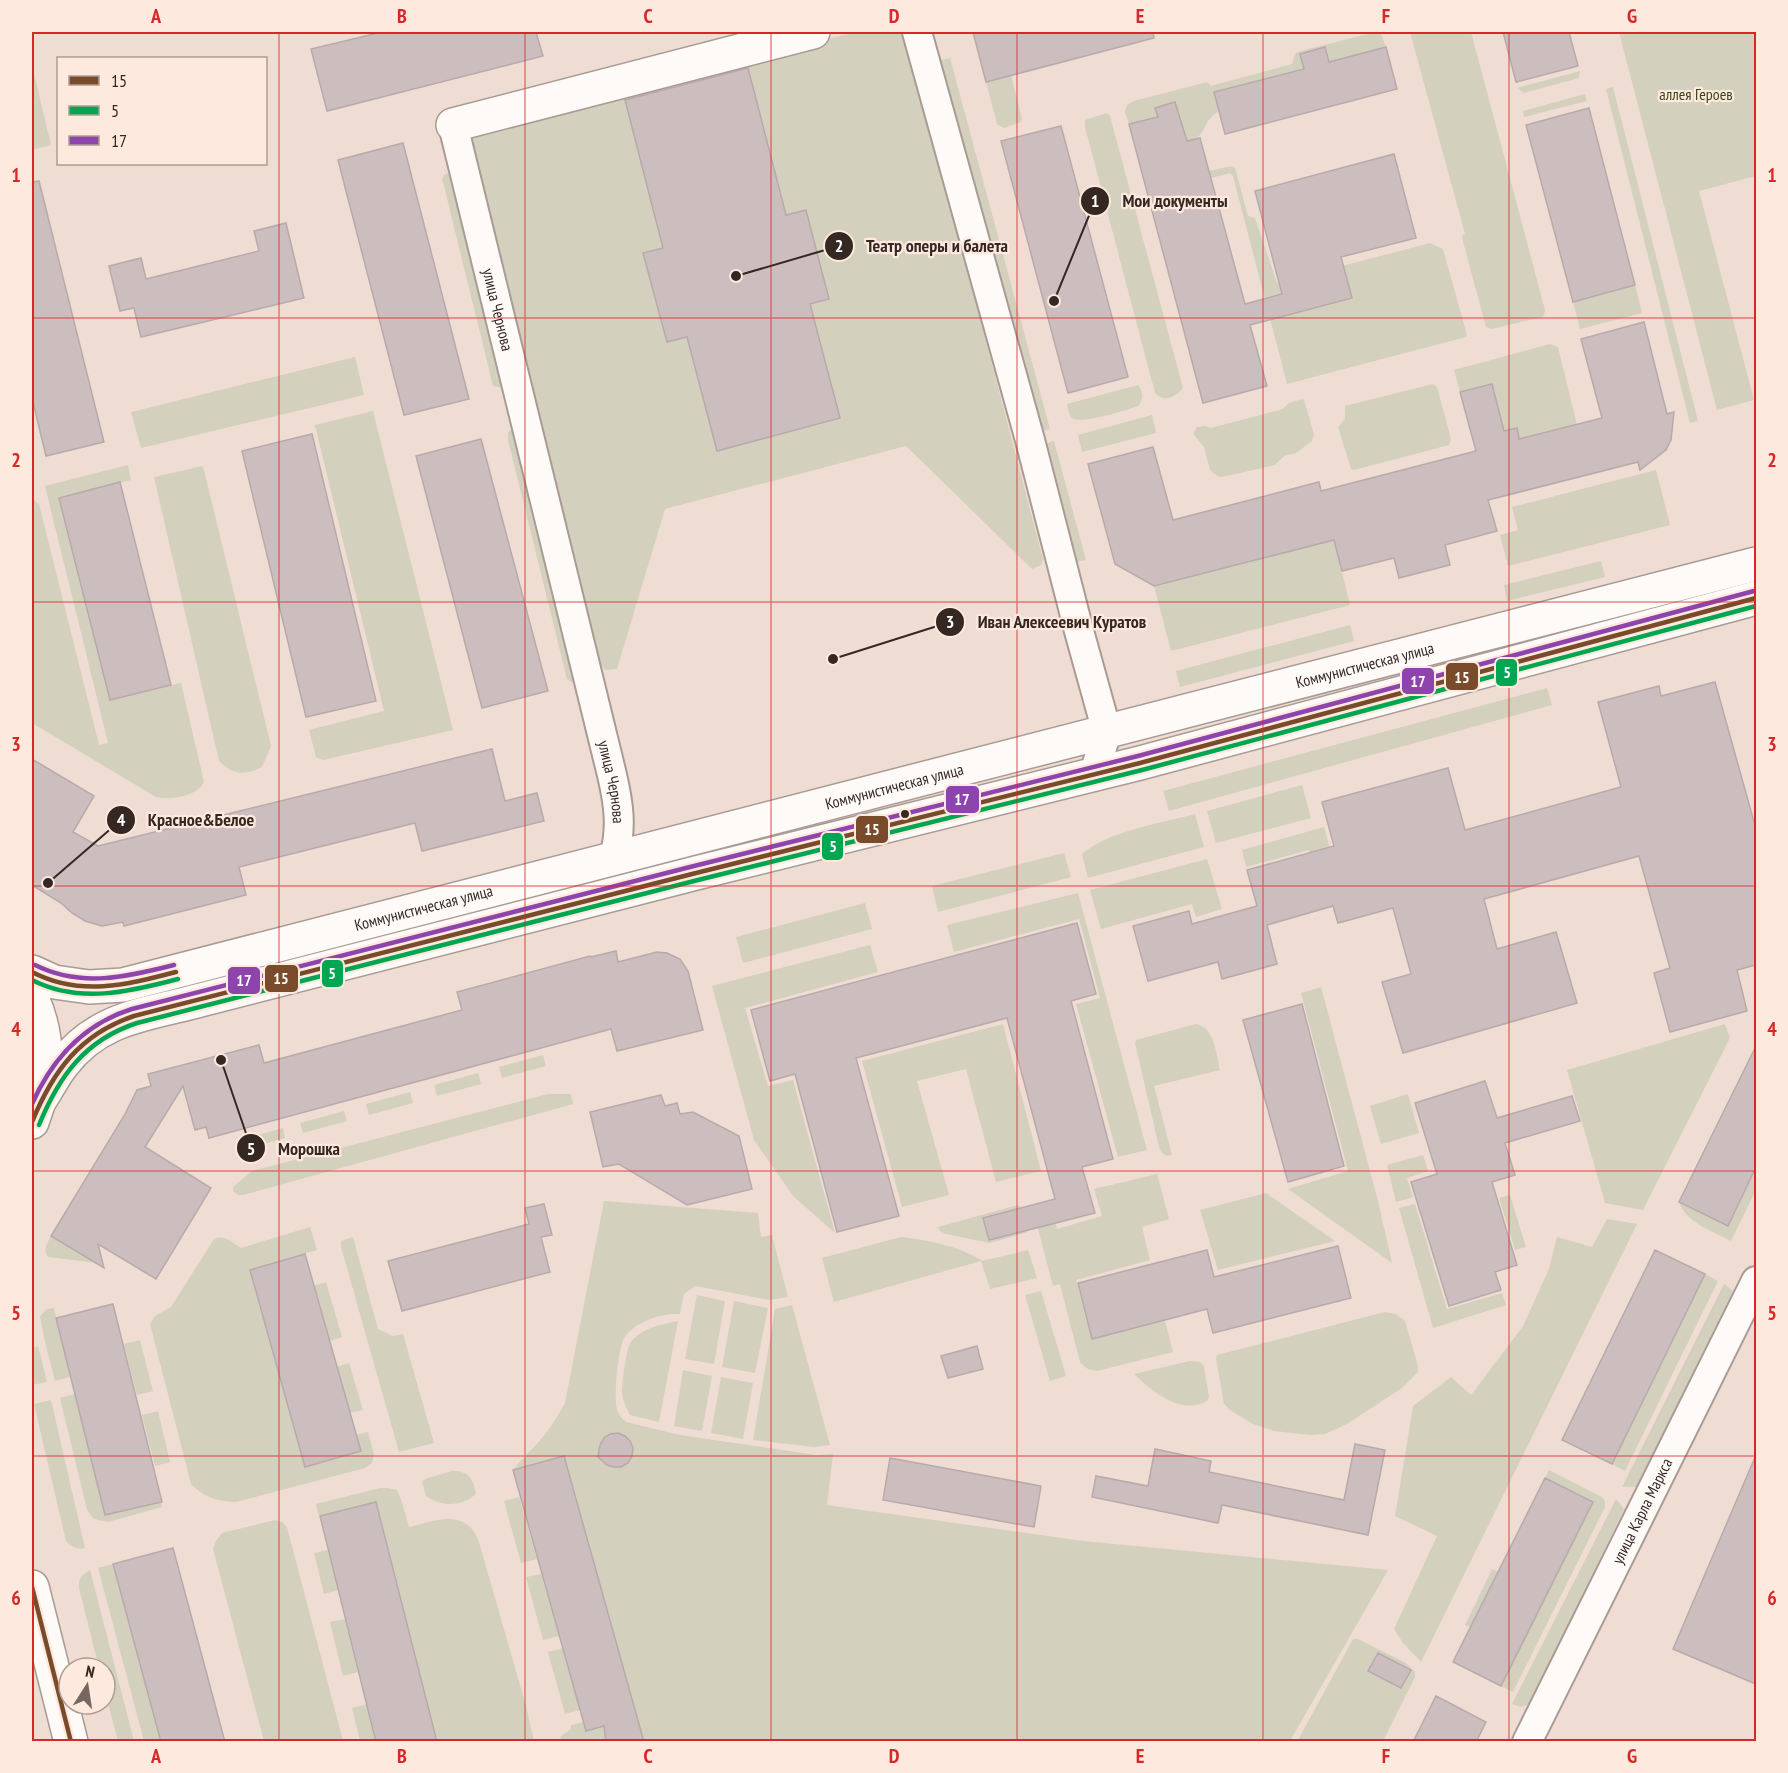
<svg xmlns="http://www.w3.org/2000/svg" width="1788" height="1773" font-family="'PT Sans Narrow',sans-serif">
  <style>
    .green { fill: #d4d0be }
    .building { fill: #ccbebe; stroke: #b8aaaa; stroke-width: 1.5 }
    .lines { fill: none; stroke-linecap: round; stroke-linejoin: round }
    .street-casing { stroke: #a99b94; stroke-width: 32 }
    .secondary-casing { stroke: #a99b94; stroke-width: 36 }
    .primary-casing { stroke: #a99b94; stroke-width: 36 }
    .street { stroke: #fdfaf8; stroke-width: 28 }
    .secondary { stroke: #fdfaf8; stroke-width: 33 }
    .primary { stroke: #fdfaf8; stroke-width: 33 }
    .bus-1-casing { stroke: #fee9df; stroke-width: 9 }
    .bus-2-casing { stroke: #fee9df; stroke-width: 9 }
    .bus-3-casing { stroke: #fee9df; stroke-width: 9 }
    .bus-1 { stroke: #7a4b2a; stroke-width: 4.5 }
    .bus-2 { stroke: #00a651; stroke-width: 4.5 }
    .bus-3 { stroke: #8e44ad; stroke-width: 4.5 }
    .grid { fill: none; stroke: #d62828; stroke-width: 1.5; stroke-opacity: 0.55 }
    .bus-dot { fill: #352822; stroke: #fee9df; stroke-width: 2 }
    .labels { text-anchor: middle; stroke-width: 4.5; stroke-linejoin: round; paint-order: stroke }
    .park-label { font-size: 16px; fill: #374517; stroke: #fee9df }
    .street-label { font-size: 16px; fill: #352822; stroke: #fee9df }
    .leader { fill: none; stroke: #352822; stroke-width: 2 }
    .callout-dot { fill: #352822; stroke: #fee9df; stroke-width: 2 }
    .mark-label { font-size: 18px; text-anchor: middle; font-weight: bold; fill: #fff }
    .callout-label { font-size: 18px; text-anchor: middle; font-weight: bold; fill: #352822; stroke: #fee9df; stroke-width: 4.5; stroke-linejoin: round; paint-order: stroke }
    .line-badge { stroke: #fee9df; stroke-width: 2 }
    .badge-label { font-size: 16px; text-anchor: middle; font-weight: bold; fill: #fff }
    .neatline { fill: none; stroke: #d62828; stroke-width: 2 }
    .grid-label { font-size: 20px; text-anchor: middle; font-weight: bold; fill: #d62828 }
  </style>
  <rect width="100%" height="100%" fill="#efdcd3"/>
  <path class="green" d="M856,32H905L1043,559L1041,565L1032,569L906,446L665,509L617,669L605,670L599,661L465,137L477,127Z
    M1375,32L1381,34L1386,47L1215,92L1219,111C1204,120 1208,127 1198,137C1190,143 1175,144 1165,147L1157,117L1129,124L1125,112L1127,105L1134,101L1207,82L1211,86L1292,64L1294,57L1297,52Z
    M1410,32H1471L1545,310L1544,315L1542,317L1492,329L1486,327L1462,238L1463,235L1465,234Z
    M1619,32H1756V176L1699,191L1754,400L1717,410Z
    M950,58L1050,429L1035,432L935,62Z
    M32,65L51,145L32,150Z
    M1580,71L1579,78L1524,93L1517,88Z
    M1011,75L1022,118L1021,122L1004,128L997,124L986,82Z
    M1613,87L1698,421L1690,423L1606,89Z
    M1585,94L1587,101L1524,117L1523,111Z
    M1107,113L1110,116L1183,388C1176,397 1163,403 1155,393L1085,127V120Z
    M1232,166L1235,168L1248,216L1255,218L1277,283L1430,243L1443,249L1467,335L1466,337L1287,384L1233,176L1230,173L1211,178L1209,171Z
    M448,173L453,174L503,388L493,386L444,186L442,180L444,175Z
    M1635,285L1642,313L1580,329L1573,302Z
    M1550,344L1558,347L1577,425L1519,439L1516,428L1504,431L1492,384L1460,392L1454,370Z
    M355,357L364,395L141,448L131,412Z
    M1433,384L1437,387L1451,439L1449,445L1354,470L1351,469L1338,427L1345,419V406Z
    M1138,385C1143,391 1144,400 1138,406C1127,410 1080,425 1072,418C1069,415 1068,408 1067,404Z
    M1302,399L1304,400L1314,434L1312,441L1296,453L1284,456L1275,465L1222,477L1217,476L1210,470L1204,447L1194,435V432L1197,427L1205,426L1211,428L1283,409L1289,403Z
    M373,411L453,730L323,760L316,757L309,730L384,711L315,425Z
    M1152,415L1156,433L1082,452L1078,435Z
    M512,430H516L578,682L573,683L567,679L508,440V432Z
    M1054,441L1086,560L1072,563L1039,446Z
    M128,465L131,480L59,498L110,700L181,683L204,782C198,796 169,801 156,797L32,723V499L39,504L99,745L108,743L45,486Z
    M203,466L271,746L262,767C245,776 233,775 219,761L154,477Z
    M1656,470L1670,525L1508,566L1500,535L1518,530L1512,507Z
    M1334,540L1350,605L1171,651L1154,586Z
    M1601,561L1605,577L1507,601L1504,585Z
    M1350,625L1354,641L1180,687L1176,671Z
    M1547,688L1552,705L1169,811L1163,791Z
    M1302,785L1311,818L1216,843L1207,811Z
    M1195,814L1204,847L1088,878L1082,854C1111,830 1159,824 1195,814Z
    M1324,827L1332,856L1312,861L1309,850L1246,867L1242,850Z
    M1064,853L1071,877L938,912L932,886Z
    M1207,859L1222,909L1196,917L1192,904L1101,929L1090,890Z
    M1078,893L1147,1150L1118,1157L1076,1004L1100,998L1079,919L954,952L947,925Z
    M865,903L872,929L743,963L736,937Z
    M870,945L878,972L745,1008L768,1086L793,1080L835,1233L794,1197L754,1140L712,986Z
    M1321,987L1378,1201L1392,1263L1288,1189L1348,1171L1301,993Z
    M1003,1024L1041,1171L996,1182L966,1069L917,1081L949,1195L902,1207L862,1061Z
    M1196,1024C1215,1028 1216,1054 1220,1070L1154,1086L1172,1155L1167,1156L1162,1153L1159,1147L1135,1043L1136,1040Z
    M1725,1024L1730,1038L1643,1210L1605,1203L1567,1070Z
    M543,1055L546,1066L502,1078L499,1067Z
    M478,1073L481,1084L437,1096L434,1085Z
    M410,1092L413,1103L369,1115L366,1104Z
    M548,1094H571L573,1104L243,1195H238L233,1191V1187L252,1171Z
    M1408,1094L1419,1133L1381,1144L1370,1106Z
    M344,1111L347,1121L303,1133L300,1123Z
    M283,1128L285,1138L242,1150L239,1140Z
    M1423,1155L1428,1171L1407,1178L1413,1197L1396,1202L1387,1165Z
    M1756,1168V1190L1731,1241C1713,1231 1686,1223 1679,1202L1728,1226Z
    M1157,1174L1169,1219L1142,1227L1150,1260L1076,1280L1092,1339L1165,1321L1173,1352L1097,1371C1089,1370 1085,1368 1080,1362L1060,1284L1053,1286L1032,1206L1049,1202L1057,1229L1102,1216L1094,1189Z
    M1266,1193L1335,1241L1218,1270L1200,1210Z
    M1510,1195L1526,1247L1515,1250L1499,1198Z
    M604,1201L758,1213L761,1237L772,1235L788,1297L770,1300L695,1286L684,1294L680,1314C662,1313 636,1321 625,1337C618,1346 615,1389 616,1402C616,1410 620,1417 626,1422L680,1435L816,1455L833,1454L827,1505L1083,1541L1388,1570L1290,1741H562L560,1737L571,1729V1725L583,1722L586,1730L637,1716L564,1456L513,1470C520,1461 527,1454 535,1446C547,1433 557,1418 565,1403Z
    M1415,1204L1447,1309L1502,1293L1506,1305L1433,1328L1399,1208Z
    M1018,1205L1022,1208L1028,1232L990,1243L946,1234L940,1231L938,1227Z
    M1607,1219L1637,1224L1421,1662L1403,1643L1394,1629L1437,1536L1395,1516L1413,1406L1451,1377L1471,1395L1523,1326L1549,1269L1557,1237L1592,1247Z
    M310,1227L317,1250L250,1270L305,1467L361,1451L356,1435L368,1432L374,1454L372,1463L365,1468L236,1502C217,1501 205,1498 191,1484L150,1324L155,1316L171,1307L214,1239C224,1234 233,1243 241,1248Z
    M51,1236L97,1263L48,1257C43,1249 47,1244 51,1236Z
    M353,1237L378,1329L393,1336L403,1334L434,1443L399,1452L341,1247V1241Z
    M901,1237C927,1240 960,1246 982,1261L1028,1250L1037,1278L990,1289L981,1261L834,1302L822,1258Z
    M1705,1274L1718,1281L1625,1471L1612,1464Z
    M326,1282L342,1337L330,1341L314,1286Z
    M1724,1284L1732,1290L1734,1294L1636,1487H1622Z
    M1041,1291L1066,1376L1050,1381L1025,1295Z
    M697,1295L725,1301L714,1364L685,1359Z
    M734,1301L768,1308L755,1373L722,1367Z
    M792,1305L830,1445L814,1447L753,1440L775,1309Z
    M54,1308L70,1377L55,1381L44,1338L40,1316L47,1309Z
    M1385,1312L1396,1314L1405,1321L1418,1366V1372L1402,1388L1347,1424L1325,1434L1311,1435L1274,1431L1253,1424L1230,1410L1224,1404L1216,1358L1217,1355Z
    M678,1321L659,1422L630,1415C626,1408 623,1401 622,1393C622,1383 626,1349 631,1342C641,1328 663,1324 678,1321Z
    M140,1340L153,1391L137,1395L124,1344Z
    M38,1346L47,1382L32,1385V1348Z
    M1190,1361L1200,1362L1204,1366L1209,1397L1207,1401C1181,1416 1152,1391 1134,1374Z
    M349,1363L363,1410L350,1413L337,1367Z
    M683,1370L712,1376L702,1431L674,1426Z
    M721,1377L753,1383L743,1439L711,1433Z
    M75,1394L105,1516L161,1503L162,1507L108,1522L94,1519L87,1510L60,1398Z
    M51,1400L85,1548C77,1550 71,1547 66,1541L34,1404Z
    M158,1411L170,1462L155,1466L142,1415Z
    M1549,1470L1602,1497L1605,1501V1507L1513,1692L1501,1686L1593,1502L1545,1478Z
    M452,1471C470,1471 473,1479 476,1494C461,1507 442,1507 426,1496L422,1481L428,1478Z
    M380,1488H388L397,1490L401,1499L409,1527C428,1523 453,1511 470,1527C473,1530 476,1535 478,1539L526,1706L534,1741H437L376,1502L319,1516L316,1504Z
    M519,1497L537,1559L521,1563L504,1501Z
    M1616,1499L1624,1509L1530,1704L1521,1707L1512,1704Z
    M275,1520L282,1522L287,1527L343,1741H264L213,1549L216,1541L222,1533Z
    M328,1550L338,1590L324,1594L314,1553Z
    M113,1564L161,1741H144L98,1568Z
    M1492,1569L1498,1572L1470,1627L1465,1625Z
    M90,1570L134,1741H118L105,1692V1668H99L79,1588C78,1578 82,1575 90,1570Z
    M541,1574L559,1636L543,1640L526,1577Z
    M345,1619L358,1672L343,1676L330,1622Z
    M1353,1639H1358L1406,1663L1415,1672V1677L1383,1741L1297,1742Z
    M563,1648L580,1710L565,1714L548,1652Z
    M367,1704L376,1741H360L352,1708Z"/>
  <path class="building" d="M382,32H536L543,56L327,111L311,49Z
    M973,32H1153L1154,38L986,82Z
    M1503,32H1569L1578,66L1516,82Z
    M1325,47L1329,62L1386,47L1397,89L1225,134L1214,92L1304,69L1300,54Z
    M748,68L786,215L806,210L829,299L810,304L840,418L717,451L687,337L667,342L643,253L663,248L625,100Z
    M1175,102L1187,141L1200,138L1245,304L1282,294L1255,191L1394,154L1416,238L1341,257L1352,298L1250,325L1267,386L1203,403L1129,124L1158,117L1155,108Z
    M1589,108L1635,285L1573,302L1526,125Z
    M1061,126L1128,377L1068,393L1001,141Z
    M403,143L469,399L404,415L338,160Z
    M39,181L104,442L46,456L32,398V182Z
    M286,223L304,298L141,337L134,308L120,311L109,266L141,258L146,279L259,251L254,231Z
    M1644,322L1667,414L1674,412L1671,440L1666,450L1640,470L1638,462L1488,500L1497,531L1445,545L1450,565L1399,578L1394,558L1342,571L1334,540L1154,586L1115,564L1088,464L1153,447L1173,520L1319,482L1321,491L1476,451L1460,392L1492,384L1504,431L1517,428L1519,439L1602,418L1581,339Z
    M312,434L376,701L306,717L242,451Z
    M481,439L548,691L482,708L416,456Z
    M120,482L171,685L110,700L59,498Z
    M1715,682L1756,829V965L1737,970L1747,1011L1670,1032L1654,973L1670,968L1639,856L1484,899L1497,949L1556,932L1577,1003L1403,1053L1382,982L1411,974L1393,908L1338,923L1333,906L1267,925L1277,964L1222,979L1218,962L1148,981L1133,926L1189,911L1192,924L1257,906L1247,870L1334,846L1322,802L1448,768L1465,830L1621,787L1598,702L1659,686L1661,696Z
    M492,749L505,801L537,793L544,821L422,851L415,823L239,867L246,895L124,926L123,922L102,926L85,921L72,913L61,903L32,885V759L94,796L73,832L98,846Z
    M1077,923L1096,994L1071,1001L1113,1159L1082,1167L1095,1213L989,1240L983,1218L1055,1199L1007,1018L856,1058L899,1216L837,1232L795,1074L770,1081L751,1010Z
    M616,951L618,962L657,952L667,953L680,959L688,971L703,1030L617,1051L611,1029L209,1138L206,1127L195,1130L183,1086L145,1147L211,1188L156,1279L98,1244L104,1268L51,1236L124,1116L137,1090L151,1086L148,1074L259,1045L264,1063L462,1010L457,992L590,956L591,957Z
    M1302,1004L1344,1166L1288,1182L1243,1020Z
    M1756,1046V1167L1728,1226L1679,1202Z
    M1485,1081L1497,1118L1572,1096L1580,1121L1505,1143L1515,1175L1492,1182L1517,1265L1495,1272L1501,1290L1449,1306L1411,1182L1437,1174L1415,1103Z
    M661,1095L665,1106L677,1103L680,1114L693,1112L739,1136L752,1189L687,1205L619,1164L603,1167L590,1112Z
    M544,1204L552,1235L541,1237L550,1272L402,1311L388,1261L529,1224L525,1208Z
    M1338,1246L1351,1298L1213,1333L1207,1309L1092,1339L1078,1283L1207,1250L1214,1277Z
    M1655,1250L1705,1274L1612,1464L1562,1440Z
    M305,1254L361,1451L305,1467L250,1270Z
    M113,1304L162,1502L105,1515L56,1318Z
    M977,1346L983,1369L948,1378L941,1356Z
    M618,1433L625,1436L630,1441L633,1448L632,1456L628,1463L621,1467H614L607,1465L598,1457L600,1445L604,1438L610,1434Z
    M1355,1444L1385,1450L1368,1535L1222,1505L1218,1523L1092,1497L1096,1476L1148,1486L1155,1449L1211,1461L1209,1472L1344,1500Z
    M1756,1455V1684L1673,1649Z
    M564,1456L644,1742H606L604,1726L586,1731L513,1470Z
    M890,1458L1041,1486L1034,1527L883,1500Z
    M1545,1478L1593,1502L1501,1686L1453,1662Z
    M376,1502L437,1742H376L320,1516Z
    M173,1548L225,1742H161L113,1564Z
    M1378,1653L1411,1670L1401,1688L1368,1671Z
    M1436,1696L1486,1722L1476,1742H1413Z"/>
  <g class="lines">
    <g class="street-casing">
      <g id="street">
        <path d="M917,32L1030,440L1079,631L1107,732L1094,773"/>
        <path id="s1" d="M453,125L612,775C619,805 622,828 614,858"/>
        <path id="s2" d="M1527,1742L1756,1281"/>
      </g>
    </g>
    <g class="secondary-casing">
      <path id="secondary" d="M453,125L813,32"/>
    </g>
    <g class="primary-casing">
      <g id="primary">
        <path id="s3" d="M32,972L54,982L89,987L123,985L1756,564"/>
        <path d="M32,998C51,1040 48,1080 32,1122"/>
        <path d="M40,1100C48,1088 54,1075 63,1064C94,1023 134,1016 181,1005L696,873L1140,763L1756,598"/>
        <path d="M32,1587L71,1742"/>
      </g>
    </g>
    <use href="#street" class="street"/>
    <use href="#secondary" class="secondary"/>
    <use href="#primary" class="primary"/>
    <g class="bus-1-casing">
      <path id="bus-1" d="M32,972C80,997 126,985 176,972
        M32,1122C53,1071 80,1034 134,1016L696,873L1140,763L1756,598
        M32,1587L71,1742"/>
    </g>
    <g class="bus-2-casing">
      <path id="bus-2" d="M32,980C79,1004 129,992 178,979
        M39,1125C59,1076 85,1040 137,1023L698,880L1142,770L1756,606"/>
    </g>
    <g class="bus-3-casing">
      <path id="bus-3" d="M35,965C81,988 127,977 174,965
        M32,1104C52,1059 84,1024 132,1009L694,866L1138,756L1754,591"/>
    </g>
    <use href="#bus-1" class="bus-1"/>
    <use href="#bus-2" class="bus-2"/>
    <use href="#bus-3" class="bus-3"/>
  </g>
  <path class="grid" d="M279,32V1742M525,32V1742M771,32V1742M1017,32V1742M1263,32V1742M1509,32V1742M32,318H1756M32,602H1756M32,886H1756M32,1171H1756M32,1456H1756"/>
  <circle class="bus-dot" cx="905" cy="814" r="5"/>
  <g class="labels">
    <g class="park-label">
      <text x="1696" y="100">аллея Героев</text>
    </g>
    <g class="street-label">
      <text dy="6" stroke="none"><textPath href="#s1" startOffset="190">улица Чернова</textPath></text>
      <text dy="6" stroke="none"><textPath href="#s3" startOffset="1376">Коммунистическая улица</textPath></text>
      <text dy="6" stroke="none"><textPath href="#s1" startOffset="676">улица Чернова</textPath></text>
      <text dy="6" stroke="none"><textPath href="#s3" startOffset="890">Коммунистическая улица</textPath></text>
      <text dy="6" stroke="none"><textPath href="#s3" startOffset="404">Коммунистическая улица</textPath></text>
      <text dy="6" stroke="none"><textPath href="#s2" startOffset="258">улица Карла Маркса</textPath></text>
    </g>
  </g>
  <path class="leader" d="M1054 301L1095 201M736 276L839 246M833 659L950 622M48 883L121 820M221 1060L251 1148"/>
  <g class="callout-dot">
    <circle cx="1054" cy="301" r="6"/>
    <circle cx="736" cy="276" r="6"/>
    <circle cx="833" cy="659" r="6"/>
    <circle cx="48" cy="883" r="6"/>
    <circle cx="221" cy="1060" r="6"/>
    <circle cx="1095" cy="201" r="15"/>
    <circle cx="839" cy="246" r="15"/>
    <circle cx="950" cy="622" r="15"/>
    <circle cx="121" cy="820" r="15"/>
    <circle cx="251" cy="1148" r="15"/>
  </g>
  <g class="mark-label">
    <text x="1095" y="207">1</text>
    <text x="839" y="252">2</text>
    <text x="950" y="628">3</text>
    <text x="121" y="826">4</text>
    <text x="251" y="1155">5</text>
  </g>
  <g class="callout-label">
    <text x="1175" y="207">Мои документы</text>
    <text x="937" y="252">Театр оперы и балета</text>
    <text x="1062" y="628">Иван Алексеевич Куратов</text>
    <text x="201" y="826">Красное&amp;Белое</text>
    <text x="309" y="1155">Морошка</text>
  </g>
  <g class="line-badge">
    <rect x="1495" y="658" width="23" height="29" rx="6" fill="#00a651"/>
    <rect x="1445" y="662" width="34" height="29" rx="6" fill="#7a4b2a"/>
    <rect x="1401" y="667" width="34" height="28" rx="6" fill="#8e44ad"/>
    <rect x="945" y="785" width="35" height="29" rx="6" fill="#8e44ad"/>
    <rect x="855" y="815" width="34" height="29" rx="6" fill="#7a4b2a"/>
    <rect x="821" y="832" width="23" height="29" rx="6" fill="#00a651"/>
    <rect x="321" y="959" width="23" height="29" rx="6" fill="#00a651"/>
    <rect x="264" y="964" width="35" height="29" rx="6" fill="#7a4b2a"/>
    <rect x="227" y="966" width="34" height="29" rx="6" fill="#8e44ad"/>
  </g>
  <g class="badge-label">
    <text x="1507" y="678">5</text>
    <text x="1462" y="683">15</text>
    <text x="1418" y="687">17</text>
    <text x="962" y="805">17</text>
    <text x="872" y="835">15</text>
    <text x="833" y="852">5</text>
    <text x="332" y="979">5</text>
    <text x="281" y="984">15</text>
    <text x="244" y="986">17</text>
  </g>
  <rect width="1788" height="1773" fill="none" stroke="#fee9df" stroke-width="66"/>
  <rect x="57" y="57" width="210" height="108" fill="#fee9df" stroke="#ae9c93" stroke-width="1.5"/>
  <rect x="69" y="76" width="30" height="9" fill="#7a4b2a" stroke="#ae9c93" stroke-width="1.5"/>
  <text x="111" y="87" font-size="18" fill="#352822">15</text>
  <rect x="69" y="106" width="30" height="9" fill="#00a651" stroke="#ae9c93" stroke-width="1.5"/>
  <text x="111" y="117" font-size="18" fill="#352822">5</text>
  <rect x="69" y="136" width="30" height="9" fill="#8e44ad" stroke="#ae9c93" stroke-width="1.5"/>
  <text x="111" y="147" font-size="18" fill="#352822">17</text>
  <g transform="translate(87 1686) rotate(12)"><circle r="28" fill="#fee9df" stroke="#ae9c93" stroke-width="1.5"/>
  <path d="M0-4.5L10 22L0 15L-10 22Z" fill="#766760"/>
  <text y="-9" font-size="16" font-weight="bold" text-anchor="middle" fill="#352822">N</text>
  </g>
  <rect x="33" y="33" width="1722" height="1707" class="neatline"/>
  <g class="grid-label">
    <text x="156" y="23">A</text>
    <text x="402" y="23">B</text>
    <text x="648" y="23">C</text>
    <text x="894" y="23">D</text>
    <text x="1140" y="23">E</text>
    <text x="1386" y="23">F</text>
    <text x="1632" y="23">G</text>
    <text x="16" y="182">1</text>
    <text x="1772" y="182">1</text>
    <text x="16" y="467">2</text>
    <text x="1772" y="467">2</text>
    <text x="16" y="751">3</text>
    <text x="1772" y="751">3</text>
    <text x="16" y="1036">4</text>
    <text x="1772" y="1036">4</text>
    <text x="16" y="1320">5</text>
    <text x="1772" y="1320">5</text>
    <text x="16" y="1605">6</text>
    <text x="1772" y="1605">6</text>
    <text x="156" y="1763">A</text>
    <text x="402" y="1763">B</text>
    <text x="648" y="1763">C</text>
    <text x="894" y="1763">D</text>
    <text x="1140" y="1763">E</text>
    <text x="1386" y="1763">F</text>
    <text x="1632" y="1763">G</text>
  </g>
</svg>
